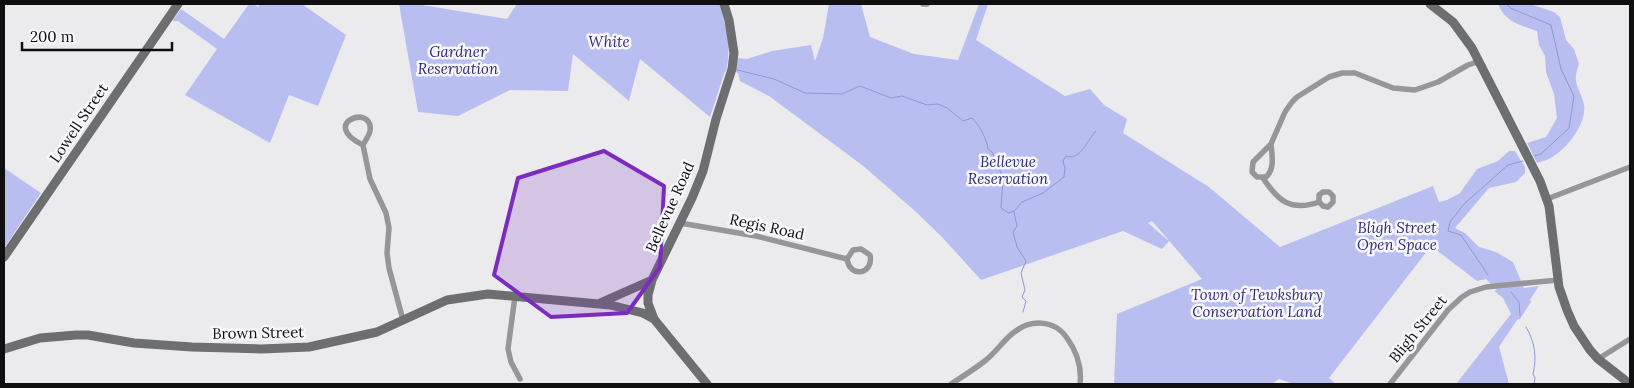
<svg xmlns="http://www.w3.org/2000/svg" width="1634" height="388" font-family="Lora,serif">
  <style>
    .green { fill: #b9bef0 }
    .lines { fill: none; stroke-linecap: round; stroke-linejoin: round }
    .stream { stroke: #9196d5; stroke-width: 1 }
    .street { stroke: #969698; stroke-width: 5.5 }
    .secondary { stroke: #6d6e70; stroke-width: 9 }
    .marked { fill: #7b2cbf; fill-opacity: 0.2; stroke: #7b2cbf; stroke-width: 4; stroke-linejoin: round }
    .labels { text-anchor: middle; stroke-width: 5; stroke-linejoin: round; paint-order: stroke }
    .park-label { font-size: 15px; font-style: italic; fill: #2f2b75; stroke: #f8f8fc }
    .street-label { font-size: 15px; fill: #0f0f10; stroke: #f8f8fc }
  </style>
  <rect width="100%" height="100%" fill="#ebebee"/>
  <path class="green" d="M249,4H253L258,7L260,4H302L346,35L318,106L289,95L270,143L185,95L217,49L178,21H172L181,9L224,39Z
    M399,4H416L507,19L517,4H720C729,29 731,46 726,72L725,71L710,117L640,59L629,101L573,54L568,91L510,90L458,116L418,112Z
    M829,4H861L870,37L914,54L958,60L979,4H988L976,40L1065,96L1090,89L1104,105L1127,119L1123,133L1209,187L1280,247L1433,186L1439,202L1447,200L1460,193L1477,169L1498,161L1509,151H1515L1525,167V173L1516,182L1489,188L1455,228L1465,233L1479,247L1496,252L1513,262L1524,288L1539,286L1530,300L1531,302L1520,319L1517,320L1499,347L1509,384H1456L1511,314L1503,298L1494,291L1497,290L1486,279L1477,281L1431,246L1329,378L1336,384H1293L1279,379L1272,384H1114L1117,314L1202,279L1152,221L1148,223L1169,241L1162,249L1123,231L981,280L942,237L915,211L862,165L769,96L740,81L738,73L736,72L738,58L747,59L772,51L811,45L815,61L823,38Z
    M1498,4H1530L1554,12L1560,17L1566,40L1574,49L1579,64C1571,84 1580,87 1584,105C1587,123 1567,149 1552,157C1548,160 1542,161 1537,163L1527,143L1546,137L1557,118L1554,94L1546,72L1545,56L1539,45L1537,31C1520,25 1505,22 1498,4Z
    M4,168L41,193L4,248Z"/>
  <g class="lines">
    <path class="stream" d="M1507,4L1510,8L1551,25L1561,69L1574,96L1569,128L1541,154L1534,156
      M737,70L774,79L805,93L842,94L860,86L891,98L902,96L927,105L938,104L947,108L963,121L972,118C979,125 987,139 988,149L992,152L1003,178L1001,208L1009,213L1014,211
      M1014,211L1022,202L1043,193L1064,177L1065,168L1063,161L1066,156C1081,161 1087,140 1096,131
      M1014,212L1017,226L1013,232L1017,247L1026,261L1021,273L1025,290L1022,297L1026,301L1023,312
      M1488,275L1461,235L1448,231L1450,222L1464,204L1508,165L1523,161
      M1511,292L1519,302L1520,316
      M1526,327C1535,342 1537,357 1533,374L1535,378L1534,384"/>
    <path class="street" d="M923,4H927
      M1271,144C1272,155 1275,169 1266,177H1257L1252,172L1253,162L1271,144L1285,112L1292,102L1297,97L1329,77L1342,73H1355L1393,88L1415,90L1438,82L1468,65L1480,61
      M363,145C365,141 369,136 370,131C374,103 318,123 363,145L370,179L386,213L389,228L387,253L389,268L403,320
      M1263,178C1278,201 1291,212 1319,202L1323,206L1328,207L1333,202V196L1329,192H1323L1319,195V202
      M1547,199L1630,167
      M680,223L756,236L847,259C850,279 874,274 870,255L861,249L853,250L847,259
      M515,296L508,349L511,362L520,379
      M1598,359L1630,339
      M951,384C963,376 975,369 986,360C996,352 1003,341 1013,333C1030,319 1054,319 1067,338C1077,352 1082,367 1080,384
      M1390,384L1448,310L1462,297L1470,292L1486,287L1558,280"/>
    <path class="secondary" d="M1430,4L1453,22L1472,48L1540,181L1549,206L1559,287L1567,310L1574,326L1590,350L1598,359L1630,384
      M4,257L178,4
      M600,303L652,280
      M4,349L40,338L76,335H88L134,343L192,347L261,349L309,347L377,332L447,300L488,294L610,305L643,313L654,319
      M707,384L654,319L648,303V295L652,280L692,198L703,171L716,119L732,69L734,53L729,20L724,4"/>
  </g>
  <path class="marked" d="M604,151L664,186L660,267L627,313L551,317L494,275L518,178Z"/>
  <g class="labels">
    <g class="park-label">
      <text x="609" y="47">White</text>
      <text x="458" y="57">Gardner<tspan x="458" dy="17">Reservation</tspan></text>
      <text x="1008" y="167">Bellevue<tspan x="1008" dy="17">Reservation</tspan></text>
      <text x="1397" y="233">Bligh Street<tspan x="1397" dy="17">Open Space</tspan></text>
      <text x="1257" y="300">Town of Tewksbury<tspan x="1257" dy="17">Conservation Land</tspan></text>
    </g>
    <g class="street-label">
      <text transform="translate(79 123) rotate(-56)" y="5">Lowell Street</text>
      <text transform="translate(670 207) rotate(-66)" y="5">Bellevue Road</text>
      <text transform="translate(767 227) rotate(12)" y="5">Regis Road</text>
      <text transform="translate(1418 329) rotate(-51)" y="5">Bligh Street</text>
      <text transform="translate(258 333) rotate(-1)" y="5">Brown Street</text>
    </g>
  </g>
  <rect width="1634" height="388" fill="none" stroke="#0f0f10" stroke-width="10"/>
  <path d="M22 42v8h150v-8" fill="none" stroke="#0f0f10" stroke-width="2.5"/>
  <text x="30" y="42" font-size="15" fill="#0f0f10" stroke="#f8f8fc" stroke-width="4" paint-order="stroke">200 m</text>
</svg>
